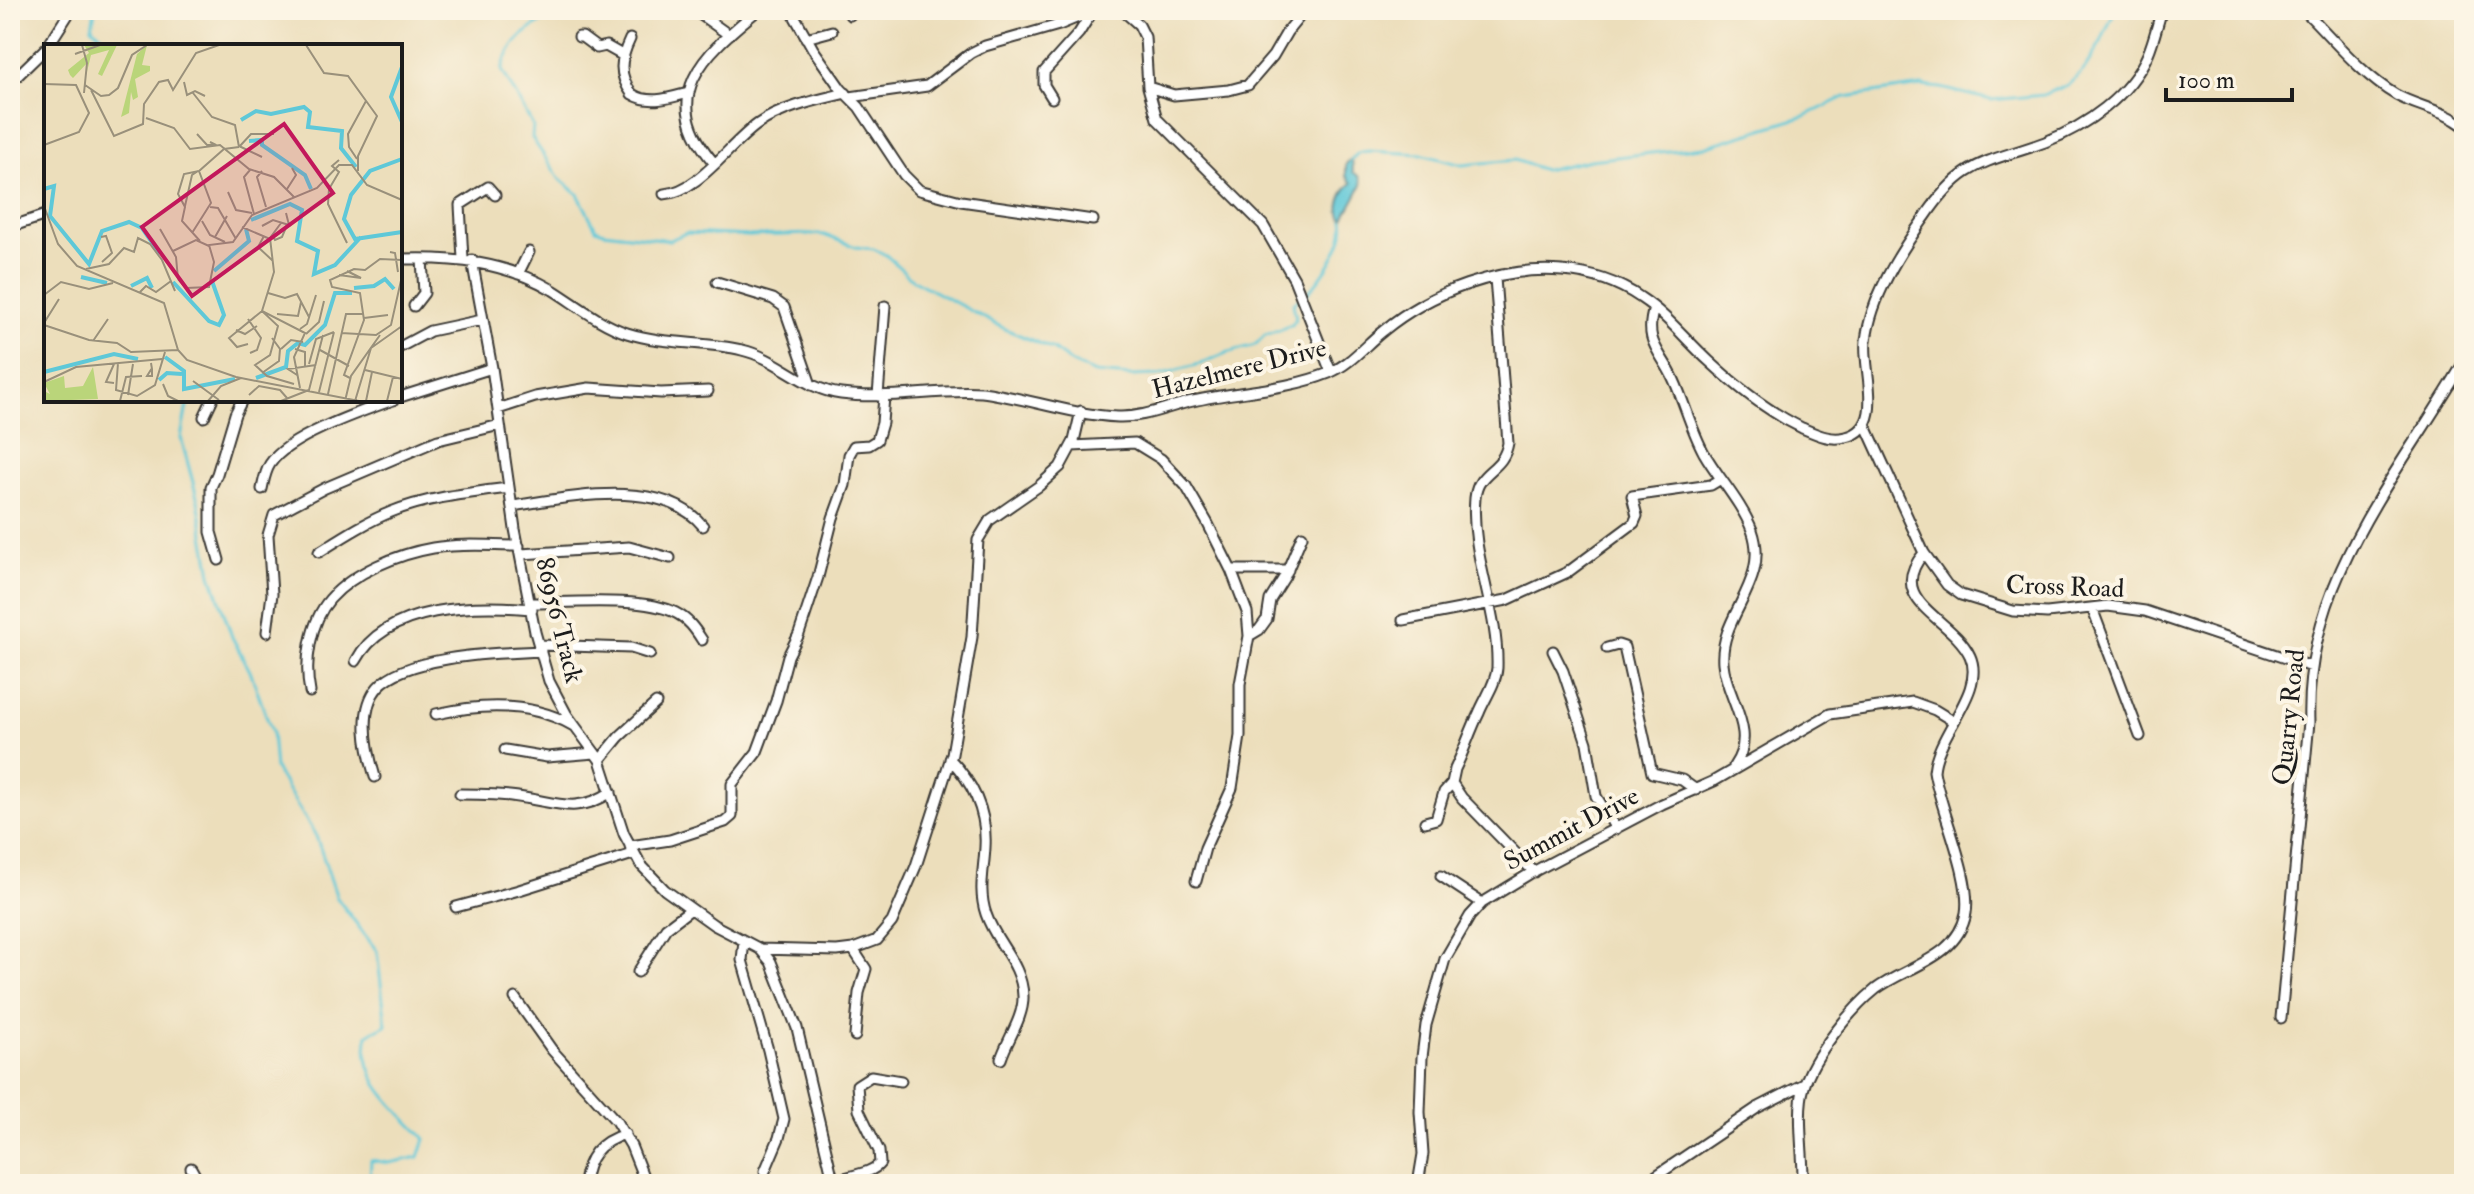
<svg xmlns="http://www.w3.org/2000/svg" width="2474" height="1194" font-family="'IM FELL Double Pica',serif">
  <style>
    .water { fill: #5ec8d8; stroke: #3d727a; stroke-width: 2 }
    .lines { fill: none; stroke-linecap: round; stroke-linejoin: round }
    .stream { stroke: #5ec8d8; stroke-width: 3 }
    .minor-casing { stroke: #3b3934; stroke-width: 13 }
    .minor { stroke: #fff; stroke-width: 9 }
    .labels { text-anchor: middle; stroke-width: 8; stroke-linejoin: round; paint-order: stroke }
    .street-label { font-size: 26px; fill: #1c1c1c; stroke: #fcf5e5 }
    .inset-river { fill: none; stroke: #5ec8d8; stroke-width: 4 }
    .inset-road { fill: none; stroke: #99907b; stroke-width: 2 }
    .view { fill: #c2185b; fill-opacity: 0.15; stroke: #c2185b; stroke-width: 4 }
    .inset-edge { fill: none; stroke: #1c1c1c; stroke-width: 4 }
  </style>
  <rect width="100%" height="100%" fill="#fcf5e5"/>
  <filter id="ink" filterUnits="userSpaceOnUse"><feTurbulence type="fractalNoise" baseFrequency=".0125" numOctaves="2"/><feDisplacementMap in="SourceGraphic" scale="16" xChannelSelector="R" yChannelSelector="G"/><feConvolveMatrix kernelMatrix="1 2 1 2 8 2 1 2 1" color-interpolation-filters="sRGB"/></filter>
  <filter id="wash" filterUnits="userSpaceOnUse"><feTurbulence type="fractalNoise" baseFrequency=".006" numOctaves="4" result="noise"/><feDisplacementMap in="SourceGraphic" scale="32" xChannelSelector="R" yChannelSelector="G"/><feGaussianBlur stdDeviation="1.8" result="paint"/><feColorMatrix in="noise" values="0 0 0 0 0 0 0 0 0 0 0 0 0 0 0 0 0 1.4 0 .05"/><feComposite in="paint" operator="in"/></filter>
  <g filter="url(#wash)">
    <rect width="100%" height="100%" fill="#ecdebb"/>
    <path class="water" d="M1352,158L1353,172L1360,177L1362,185L1343,220C1335,208 1342,191 1352,183L1346,176V164Z"/>
    <g class="lines">
      <path class="stream" d="M95,10L92,27L114,46
        M561,10C533,27 511,36 502,70L533,126L532,138L559,178L578,194L596,229L604,232L670,240L686,233L749,236L811,234L824,235L856,247L874,249L886,255L913,280L1005,329L1053,349L1072,363L1095,373L1130,376L1159,375L1200,364L1226,353L1255,345L1265,335L1292,325L1296,318L1293,304L1298,299
        M1351,160L1358,153L1367,151L1421,154L1462,165L1515,160L1544,170L1590,160L1704,147L1805,116L1845,97L1922,86L1941,88L1991,100L2043,95L2068,85L2083,71L2101,42L2115,10
        M1305,296C1321,279 1348,243 1343,220
        M188,400L181,438L198,501L211,574L232,637L250,671L272,732L275,769L316,836L337,898L377,951L386,1025L368,1034C357,1079 398,1109 425,1139L419,1157L389,1163L371,1160L370,1184
        M2464,855L2462,932L2464,1084"/>
    </g>
  </g>
  <g filter="url(#ink)">
    <g class="lines">
      <g class="minor-casing">
        <path id="minor" d="M694,10L729,35
          M791,10L813,49L841,89L859,107L904,175L919,190L961,201L1093,220
          M847,10L850,15
          M1058,10L1059,25
          M1122,10L1139,25L1145,37L1148,87L1157,119L1263,225L1294,279L1331,372
          M2304,10C2333,39 2361,74 2396,95C2418,107 2444,110 2464,126
          M579,37H582L597,48L606,46L622,55
          M806,38L832,31
          M630,39C620,60 618,74 632,94C650,105 669,98 688,93
          M48,46L71,10
          M10,83L46,48
          M1148,87L1174,95L1229,90L1248,85L1273,56L1287,32L1305,10
          M850,97L927,86L971,53L985,46L1059,25L1095,10
          M1052,98L1044,85V72L1079,33L1092,12
          M715,164C656,96 703,55 758,10
          M664,194C699,192 730,143 758,124C782,107 817,100 846,93
          M10,227L46,215
          M400,259C454,257 505,262 553,290C577,305 600,324 627,333C665,345 704,341 742,350C778,358 803,389 841,394C888,400 935,389 982,392C1027,398 1072,415 1118,417C1144,418 1169,406 1193,401C1237,391 1287,390 1329,373C1351,364 1365,345 1383,331C1430,292 1500,266 1562,271C1589,273 1618,282 1641,298C1667,315 1686,340 1709,361C1737,387 1767,411 1802,428C1816,434 1830,441 1846,437C1887,428 1862,369 1866,341C1871,297 1900,252 1925,217C1964,159 1985,164 2045,142C2086,126 2130,96 2148,54C2154,40 2157,25 2162,10
          M463,259L460,205L488,187L495,195
          M472,260L492,368L515,529L535,632L549,681L567,715L600,760L624,834L641,865L665,890L714,925L760,949L771,962L797,1028L834,1184
          M518,274L529,252
          M1495,278L1508,443C1503,472 1478,469 1475,498C1470,555 1499,610 1497,668C1496,684 1485,698 1479,713C1470,731 1464,751 1455,769L1452,783L1462,798L1534,872
          M717,282L773,299L784,307L811,385
          M414,306L424,293L422,259
          M1654,308C1643,343 1661,351 1674,380C1685,404 1691,429 1704,453C1719,479 1741,502 1752,530C1771,583 1719,615 1723,663C1726,699 1759,731 1734,766
          M400,347L430,331L482,320
          M878,396L885,306
          M400,397L492,368
          M498,409L535,397L589,388L661,393L708,391
          M204,417L212,400
          M1865,424L1924,553L1947,585L1961,595L2013,611L2047,613L2108,606L2145,611L2312,667
          M1072,446L1135,443L1161,459L1186,486L1207,522L1231,570L1247,612L1249,636L1240,684V736L1232,788L1205,848L1196,881
          M262,489C264,480 265,472 270,464C287,437 362,411 393,400
          M512,506C567,498 663,476 703,526
          M319,552C343,537 366,522 391,512C428,497 470,493 509,488
          M521,554L629,547L670,558
          M219,560L211,532V487L217,474L235,414L242,400
          M1231,570H1288
          M531,603C567,603 645,596 676,613C688,619 695,629 702,640
          M2092,608L2140,736
          M1403,620L1507,600L1568,572L1634,523L1637,516L1632,496L1711,485L1721,479
          M267,632L272,594L268,535L274,515L325,488L438,440L500,425
          M1249,636L1259,630L1267,619L1270,600L1285,576L1302,536
          M539,645L631,648L650,654
          M1607,648L1618,645L1624,647L1652,773L1682,780L1696,790
          M1553,651L1563,671L1587,743L1596,796L1616,829
          M356,661C386,604 477,604 532,609
          M310,692C304,663 310,622 330,599C354,572 398,554 433,548C461,543 491,546 519,546
          M436,714C480,704 531,702 572,725
          M505,750L547,757L595,753
          M950,759C973,783 987,813 985,847C984,870 978,891 986,914C996,944 1022,963 1023,996C1024,1017 1007,1040 1001,1059
          M600,760L619,737L656,703
          M375,777C367,750 358,710 378,687C406,655 501,653 541,651
          M460,794C480,794 499,794 518,797C556,802 577,815 611,792
          M1425,822L1436,819L1444,792L1452,783
          M630,846L670,840L725,822L732,816V784L757,752L776,701L788,656L799,634L818,577L833,518L845,485L849,455L854,446L869,445L877,440L882,423L884,396
          M1441,876L1482,903
          M456,907L519,890L633,854
          M744,941L742,960L768,1050L784,1119L779,1138L765,1171
          M760,949L837,951L853,949L877,940L892,922L916,866L952,754L972,637L978,540L990,520L1039,486L1060,467L1074,441L1081,411
          M853,949L866,969L859,993L855,1036
          M638,972L666,928L691,909
          M515,998L552,1050L616,1121L631,1146L646,1184
          M2281,1018L2309,722C2304,581 2397,477 2464,362
          M191,1168L200,1184
          M833,1182C847,1175 871,1175 880,1163L879,1151L859,1110L857,1085L871,1076L901,1081
          M584,1184C587,1157 599,1142 625,1134
          M1418,1184L1423,1154L1420,1112L1422,1057L1426,1025L1445,959L1470,916L1482,903L1531,873L1662,804L1714,781L1830,714L1913,702L1935,710L1953,721
          M1644,1184L1757,1108L1804,1084
          M1803,1184C1804,1157 1796,1111 1804,1087C1813,1056 1851,1009 1876,989C1907,966 1958,958 1966,913C1972,877 1940,810 1934,771C1937,733 1986,691 1970,656C1952,617 1883,601 1924,553"/>
      </g>
      <use href="#minor" class="minor"/>
    </g>
  </g>
  <g class="labels">
    <g class="street-label">
      <text transform="translate(1239 368) rotate(-14)" y="9">Hazelmere Drive</text>
      <text transform="translate(2065 586) rotate(2)" y="9">Cross Road</text>
      <text transform="translate(560 620) rotate(76)" y="9">86956 Track</text>
      <text transform="translate(2288 717) rotate(-84)" y="9">Quarry Road</text>
      <text transform="translate(1571 828) rotate(-28)" y="9">Summit Drive</text>
    </g>
  </g>
  <g transform="translate(44 44)">
    <rect width="358" height="358" fill="#ecdebb"/>
    <path d="M40,1H73L58,32L54,30L65,6L47,11L43,28L44,18L29,34L26,31L24,26L45,9ZM103,1L98,21L106,22V27L91,35L94,53L89,56L87,48L85,69L77,73L93,10ZM49,323L54,355L0,357V347L6,350L0,339L20,332L21,344L39,342Z" fill="#bad57a"/>
    <path class="inset-river" d="M358,23L347,53L358,78M197,76L212,67L227,70L260,63L266,68L264,83L298,87L297,104L312,123M205,97L218,96V101L261,131L267,145M358,115L326,127L307,151L300,175L311,195L358,188M0,145L10,142L6,172L45,220L58,187L85,178L98,184L116,210M207,176L246,160L258,166L253,197L274,207L270,230L291,221L317,193M170,227L205,197L202,185M37,233L63,239M129,238L165,277L175,281L180,271L168,237M87,242L103,234L108,244M310,244L330,242L341,235L350,245M121,313L140,327V345L191,335M0,328L70,310L94,315M212,334L242,323L244,307L254,299L261,301L281,281L291,249H308M115,336L123,329L138,330"/>
    <path class="inset-road" d="M38,1L43,19L40,49M262,1L280,29L304,32L333,72L314,112V127M31,10L56,1M140,38L143,51L151,47L161,52M0,40L32,41L45,69L35,88L0,101M41,41L57,52L65,51L74,44L88,11L103,1M47,46L70,92L99,80L100,60L115,38L124,36L129,46L152,9L175,1M149,49L168,73L191,81L195,103M102,74L130,84L146,105L176,101L205,125L230,133L251,154M153,90L163,101H172L166,98M195,102L218,113M195,103L207,90H230M313,115L305,103L304,90L322,57M295,116L288,122L295,128L285,145L284,160L303,199M206,126L200,133L210,170M218,127L213,133L222,163M243,145L252,131L248,124M184,148L192,166L208,169M0,162L14,200L33,222L120,259L134,306L143,316L192,333L315,357M141,162L148,131L154,127M166,163L174,164L192,195M158,177L166,191L181,198M237,179L226,194L230,228L218,267L261,289L250,313L256,344M218,182L229,176L245,181L242,169M198,183L226,195M116,185L132,213L134,235M148,189L167,159L155,127M228,191L231,196L238,193L243,181M220,192L214,203L229,217M57,193L62,192L68,209L58,218M171,193L183,172M156,197L138,177L141,163L134,150L140,130L155,127L180,105L195,103M129,207L152,196L165,202M346,208L351,209L354,228M42,225L65,220L80,204L90,208L94,194L106,200L118,216L131,247M295,231L317,234L303,227M134,235L142,244L165,243L170,218L165,201L189,198L208,171L273,144L295,121H308L323,141L358,156M96,248L102,242L112,248L127,237M224,249L241,254L253,250L265,273M0,251L17,238L45,245L69,239M233,270L254,272L257,258M320,274L344,271M204,275L217,294L213,306L206,309M0,279L15,255M0,281L45,296L73,299L87,308L134,306M256,285L263,280L272,251M192,286L201,290L213,282M297,289L332,291L347,281L358,232M262,290L275,278L280,257M49,297L64,275M204,300L193,303L185,294L218,267L234,282L226,311L211,321L223,332L250,340M237,305L247,296L259,298M251,305L261,308V322M276,306L305,322M74,319L72,346L93,352L111,341L121,308M107,319L108,325V332H103L108,324M265,320L272,295L290,288M321,326L358,335M218,329L235,317L236,305L228,294M253,331L244,325L272,321M306,334L300,331L320,276L316,249L288,243L286,236L310,225L321,226L336,215L358,216M149,337L175,356M0,338L32,323L118,315M70,339L62,338L70,320M119,340L124,352L134,357M275,348L290,288M284,350L302,270H319M84,351L89,320M205,351L215,342L236,346L243,354M76,357L82,333L98,332M164,357L177,342L197,334M237,357L265,346L279,291M301,357L307,332L336,291M311,357L327,304L358,282M322,357L328,328M343,357L349,333"/>
    <path class="view" d="M240,80L289,149L148,252L98,183Z"/>
    <rect width="358" height="358" class="inset-edge"/>
  </g>
  <rect width="2474" height="1194" fill="none" stroke="#fcf5e5" stroke-width="40"/>
  <path d="M2166 88v12h126v-12" fill="none" stroke="#1c1c1c" stroke-width="4"/>
  <text x="2178" y="88" font-size="24" fill="#1c1c1c" stroke="#fcf5e5" stroke-width="6" paint-order="stroke">100 m</text>
</svg>
